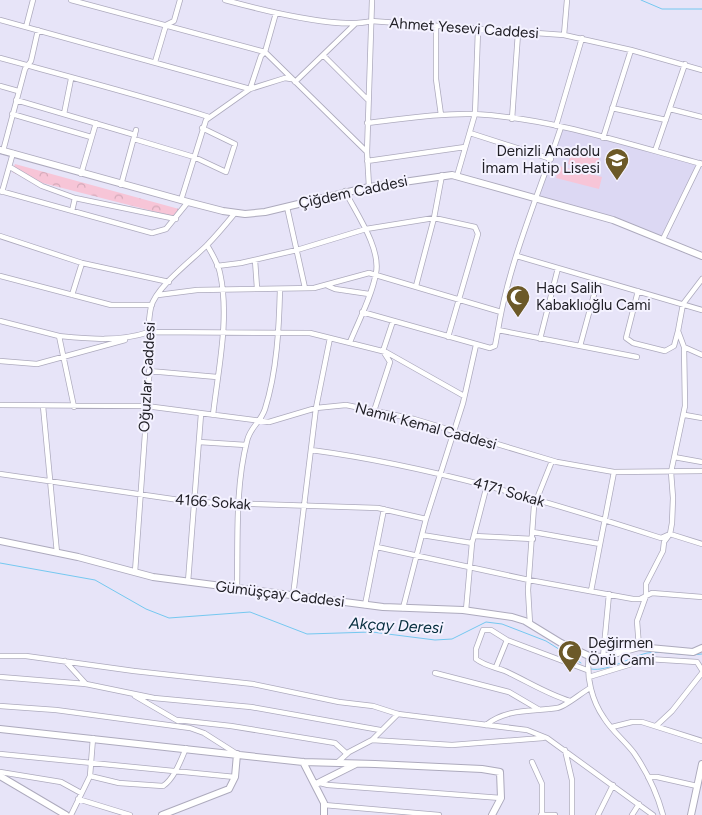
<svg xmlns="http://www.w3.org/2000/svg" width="702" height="815" font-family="Figtree,sans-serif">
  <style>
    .built { fill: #dcd8f3 }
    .park { fill: url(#park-crowns) }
    .pitch { fill: #f7c5d7 }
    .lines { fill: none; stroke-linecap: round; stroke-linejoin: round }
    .stream { stroke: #75c8f0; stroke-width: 1 }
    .street-casing { stroke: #adaabd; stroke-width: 6 }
    .secondary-casing { stroke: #adaabd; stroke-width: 8 }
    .street { stroke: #fff; stroke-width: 4.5 }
    .secondary { stroke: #fff; stroke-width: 6 }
    .labels { text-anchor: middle; stroke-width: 4; stroke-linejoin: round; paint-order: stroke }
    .street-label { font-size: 15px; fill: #212027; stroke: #f4f2ff }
    .poi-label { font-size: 15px; fill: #212027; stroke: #f4f2ff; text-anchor: start }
    .water-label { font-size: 16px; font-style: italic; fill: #072f3f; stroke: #f4f2ff }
  </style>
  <defs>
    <pattern id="park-crowns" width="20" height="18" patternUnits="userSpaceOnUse" patternTransform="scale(1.25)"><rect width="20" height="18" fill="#f7c5d7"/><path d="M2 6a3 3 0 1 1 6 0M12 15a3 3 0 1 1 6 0" fill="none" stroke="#d3a9b9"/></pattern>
  </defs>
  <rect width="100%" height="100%" fill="#e7e4f8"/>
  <path class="built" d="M561,127L700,163L663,239L536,198Z"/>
  <path class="park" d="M15,164L179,209L176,214L172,216L27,179L12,172Z"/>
  <path class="pitch" d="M573,146L600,154L596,172L568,164Z
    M559,166L602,177L599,189L556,178Z"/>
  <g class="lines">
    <path class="stream" d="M641,0L662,9H702
      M0,563L95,580L146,609L169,618L250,612L307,634L372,632L435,640L452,639L486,622L502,624L546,641L581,663
      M591,669C608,672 630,657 647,653C665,650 684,657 702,654"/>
    <g class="street-casing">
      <path id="street" d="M71,0L265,52L367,152
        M225,0C258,9 340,30 371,21L564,35L631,50L702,70
        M0,20L250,89L285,78L291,79
        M26,27L33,0
        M436,27V79L441,115
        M564,35L567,0
        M323,55L368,100
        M0,58C70,77 140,95 209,117
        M155,62L166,25L174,21L180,0
        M295,82L355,24
        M0,86L18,91
        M16,100L135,135
        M612,108L666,120
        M670,109L702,117
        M12,114L91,137
        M64,114L71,79
        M512,119L518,33
        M367,123C403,119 438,113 474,114C551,118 627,144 702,164
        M556,126L582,38
        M561,127C539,194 509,261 498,330L637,357
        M470,133L551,159
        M603,138L631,50
        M134,139L194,157L226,172L235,144L202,128
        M3,151L25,69L31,61L38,30
        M655,151L685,64
        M367,161L465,147
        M10,167L42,186L75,198L176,219
        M81,174L96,123
        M457,176L475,114L478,30
        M121,185L136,130
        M369,187L367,152L372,0
        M0,191L152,233L166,229L188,202
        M345,191C356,213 381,248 376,273C372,296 359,320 350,342
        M2,192L13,153
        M181,200L206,120L250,89L261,56L265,52L276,13
        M287,207L305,288
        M72,211L75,198
        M0,236L82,263L169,282
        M663,239L700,163
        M207,245C212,254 218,263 220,273C230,318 218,370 213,415
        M517,256L702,310
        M255,260L257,288
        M217,266L241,263L297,250L366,229L434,218L475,227L478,234L448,337
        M0,276L111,305H152
        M328,286L335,289L369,294
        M416,286L434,218L442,175
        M638,291L626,338L633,343L665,351L674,346L678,331
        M72,295L82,263
        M158,295L197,290L314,288L369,273L501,312
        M362,312L490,348L495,346L498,330
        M0,321L59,336L74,407
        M59,336C90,339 119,342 149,332L310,333L386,352L464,396
        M540,339L558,268
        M580,346L598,280
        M684,347L702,355
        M0,361L37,364L125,340
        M149,371L217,377
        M0,405L146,406L269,422L316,408L346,405L414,419L557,462L614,472L702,471
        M43,406L57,553
        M374,411L390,362L383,351L393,321
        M685,415L702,418
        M199,442L246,445
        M311,450C431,466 546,501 661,538L670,534L702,544
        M674,457L702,462
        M0,474L193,502L378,508L426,519
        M533,532L600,544
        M422,535L472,543
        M474,536L533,539
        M377,547L529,580L633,599H640L652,593L702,597
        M135,572L150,365C149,346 147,326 151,307C156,287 192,260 207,245C217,235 226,224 235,213
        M188,582L201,414
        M237,589C238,540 235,488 247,441C250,427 261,422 265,409C277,371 279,328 280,289
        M591,591L614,472
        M293,596L316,408L330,338
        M365,605L384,509
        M403,608L426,519L463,403L476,345
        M466,610L472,543L487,485
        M530,624L528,590L534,506L552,461
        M639,647L637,621L646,596V584L663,551L664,542L670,534L672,523L673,498L671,472L685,406L684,347L678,331L683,304L702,279
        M0,656H26L134,671L253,684L339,702L373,706L398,714L527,730L547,738L653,815
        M589,656C586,677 592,701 604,718C612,731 625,741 634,753C647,772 657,793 663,815
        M603,657L609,594
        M65,661L86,684
        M496,667L507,640
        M435,673L509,692L538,709
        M0,677L86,684L154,698L251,707L380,730
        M589,677L648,659L697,662L702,670
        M135,696L178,721
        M570,701C547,694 527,681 505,671C495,667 485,666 476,659V649L483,630H491L507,640L587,670
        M0,706L56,710L190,728L204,733L237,754
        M177,720L231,726L335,743L347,754
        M486,725C507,708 533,712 557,708C565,707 581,693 590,688
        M656,726L672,711L702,673
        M612,727L632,722H642L702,741
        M372,740L452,745L543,738
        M565,750L572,780V815
        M0,754L235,777
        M338,762L349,752L372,740L398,714
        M532,762L542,784V815
        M0,772L61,782L81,793
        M90,776L119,783L163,786C174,779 181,760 186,748
        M648,777H657L697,786
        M320,783L328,785L501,798
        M78,799L130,815
        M324,805L439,815
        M71,815L90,776L93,738
        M541,815H555
        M598,815L613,785
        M632,815L639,804"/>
    </g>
    <g class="secondary-casing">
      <path id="secondary" d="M0,150L188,202L223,211L245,214L265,212L369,187L452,175L613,220L702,256
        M0,541L78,557L153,577L383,607L463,610L512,617L525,621L561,643L589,656L603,657L639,647L693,652L702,648
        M0,729L303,762L375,764L482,769L500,772L501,798L492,815
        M303,762L324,803V815
        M0,776L66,815
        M316,784L356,764
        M162,815L229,789L235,777L237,754
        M691,815L702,764"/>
    </g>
    <use href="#street" class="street"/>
    <use href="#secondary" class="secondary"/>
  </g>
  <defs>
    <g id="school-pin" transform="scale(1.25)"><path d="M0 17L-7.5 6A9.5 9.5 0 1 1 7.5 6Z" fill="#6c5928" stroke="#f4f2ff"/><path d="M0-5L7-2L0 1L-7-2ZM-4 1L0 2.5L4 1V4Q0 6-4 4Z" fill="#fff"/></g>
    <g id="mosque-pin" transform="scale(1.25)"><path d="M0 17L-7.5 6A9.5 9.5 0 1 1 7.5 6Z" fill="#6c5928" stroke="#f4f2ff"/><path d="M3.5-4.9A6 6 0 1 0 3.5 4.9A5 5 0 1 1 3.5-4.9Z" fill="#fff"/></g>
  </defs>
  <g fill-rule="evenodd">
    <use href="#school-pin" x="617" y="160"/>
    <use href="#mosque-pin" x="518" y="297"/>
    <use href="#mosque-pin" x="570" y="652"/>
  </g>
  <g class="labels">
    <g class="street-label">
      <text transform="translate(464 28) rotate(4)" y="5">Ahmet Yesevi Caddesi</text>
      <text transform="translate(353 192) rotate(-12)" y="5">Çiğdem Caddesi</text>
      <text transform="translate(147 377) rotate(-87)" y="5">Oğuzlar Caddesi</text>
      <text transform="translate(426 426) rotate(15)" y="5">Namık Kemal Caddesi</text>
      <text transform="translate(509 492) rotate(16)" y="5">4171 Sokak</text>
      <text transform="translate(213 502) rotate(4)" y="5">4166 Sokak</text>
      <text transform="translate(280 594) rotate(7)" y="5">Gümüşçay Caddesi</text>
    </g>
    <g class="poi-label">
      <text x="600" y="156" text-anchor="end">Denizli Anadolu<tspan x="600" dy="17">İmam Hatip Lisesi</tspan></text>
      <text x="536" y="293">Hacı Salih<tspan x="536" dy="17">Kabaklıoğlu Cami</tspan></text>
      <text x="588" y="648">Değirmen<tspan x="588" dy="17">Önü Cami</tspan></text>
    </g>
    <g class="water-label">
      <text transform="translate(396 625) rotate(3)" y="6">Akçay Deresi</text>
    </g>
  </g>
</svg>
